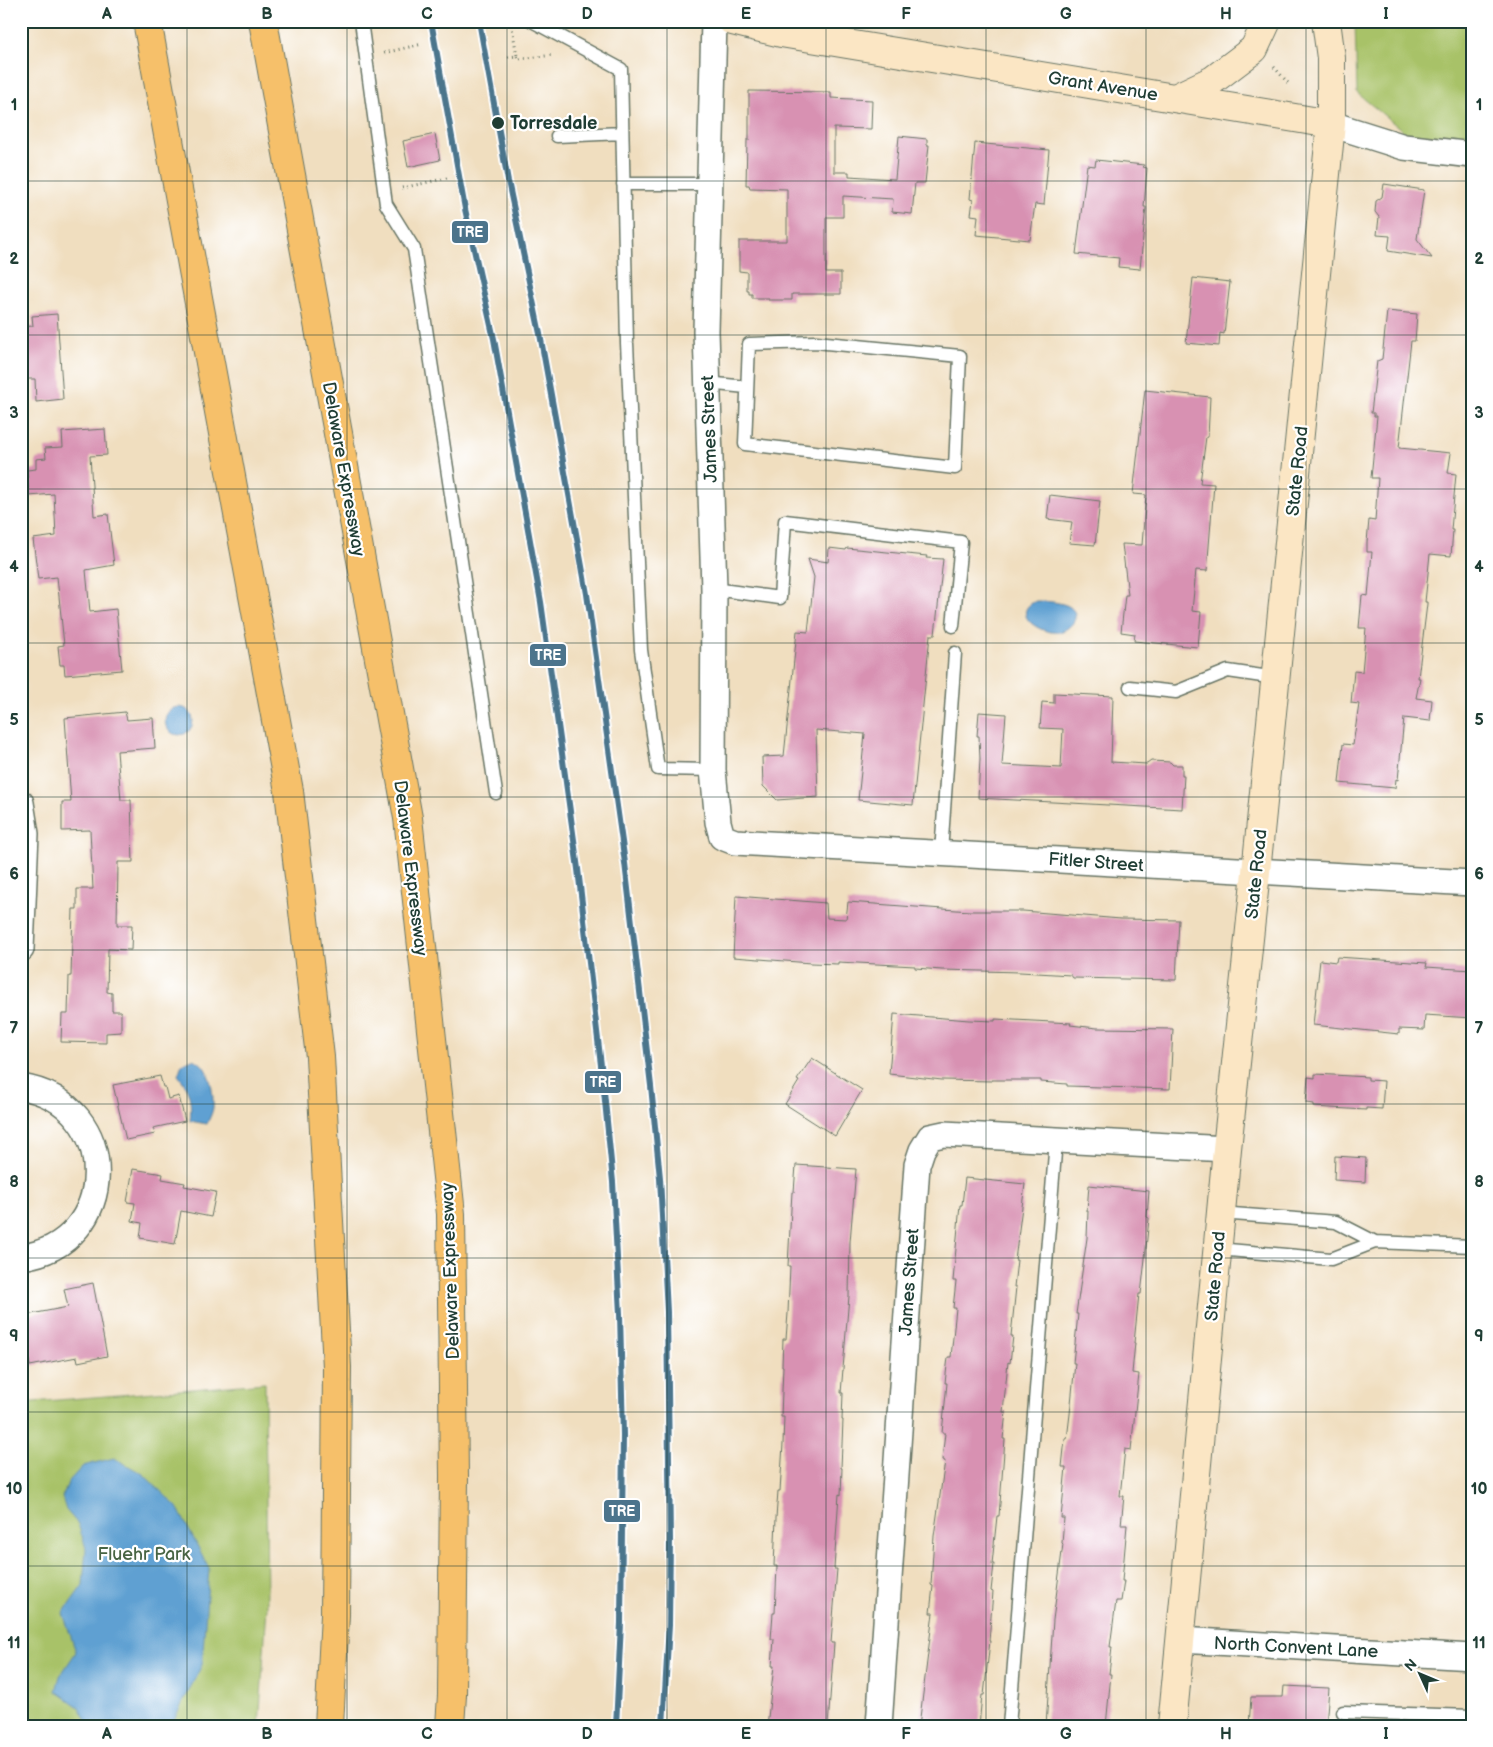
<svg xmlns="http://www.w3.org/2000/svg" width="1493" height="1747" font-family="'Balsamiq Sans',sans-serif">
  <style>
    .green { fill: #a8c268; stroke: #64804e }
    .water { fill: #5ea0d2; stroke: #3e6e83 }
    .building { fill: #d891b2 }
    .lines { fill: none; stroke-linecap: round; stroke-linejoin: round }
    .lane-casing { stroke: #687565; stroke-width: 15 }
    .street-casing { stroke: #687565; stroke-width: 28 }
    .secondary-casing { stroke: #687565; stroke-width: 30 }
    .highway-casing { stroke: #687565; stroke-width: 30 }
    .path { stroke: #687565; stroke-width: 3; stroke-dasharray: 1 4; stroke-linecap: butt }
    .lane { stroke: #fff; stroke-width: 12 }
    .street { stroke: #fff; stroke-width: 25 }
    .secondary { stroke: #fbe6c4; stroke-width: 28 }
    .highway { stroke: #f6c06b; stroke-width: 28 }
    .rail-1-casing { stroke: #fff; stroke-width: 10 }
    .rail-1 { stroke: #4c748c; stroke-width: 6 }
    .grid { fill: none; stroke: #1f3d34; stroke-width: 1; stroke-opacity: 0.55 }
    .stop-dot { fill: #1f3d34; stroke: #fff; stroke-width: 2 }
    .labels { text-anchor: middle; stroke-width: 4.5; stroke-linejoin: round; paint-order: stroke }
    .street-label { font-size: 18px; fill: #1f3d34; stroke: #fff }
    .stop-label { font-size: 18px; font-weight: bold; fill: #1f3d34; stroke: #fff; text-anchor: start }
    .park-label { font-size: 18px; fill: #486544; stroke: #fff }
    .line-badge { stroke: #fff; stroke-width: 2 }
    .badge-label { font-size: 14px; text-anchor: middle; font-weight: bold; fill: #fff }
    .neatline { fill: none; stroke: #1f3d34; stroke-width: 2 }
    .grid-label { font-size: 16px; text-anchor: middle; font-weight: bold; fill: #1f3d34 }
  </style>
  <rect width="100%" height="100%" fill="#fff"/>
  <filter id="ink" filterUnits="userSpaceOnUse"><feTurbulence type="fractalNoise" baseFrequency=".02" numOctaves="2"/><feDisplacementMap in="SourceGraphic" scale="10" xChannelSelector="R" yChannelSelector="G"/><feConvolveMatrix kernelMatrix="1 2 1 2 8 2 1 2 1" color-interpolation-filters="sRGB"/></filter>
  <filter id="wash" filterUnits="userSpaceOnUse"><feTurbulence type="fractalNoise" baseFrequency=".0096" numOctaves="4" result="noise"/><feDisplacementMap in="SourceGraphic" scale="20" xChannelSelector="R" yChannelSelector="G"/><feGaussianBlur stdDeviation="1.12" result="paint"/><feColorMatrix in="noise" values="0 0 0 0 0 0 0 0 0 0 0 0 0 0 0 0 0 1.4 0 .05"/><feComposite in="paint" operator="in"/></filter>
  <g filter="url(#wash)">
    <rect width="100%" height="100%" fill="#f0debf"/>
    <path class="green" d="M1355,21H1472V145L1408,135L1357,93Z
      M265,1383L267,1607L259,1726H21V1403Z"/>
    <path class="water" d="M1036,601C1046,601 1062,602 1070,607C1083,617 1069,630 1059,632C1040,635 1009,613 1036,601Z
      M165 721a14 14 0 1 1 28 0a14 14 0 1 1-28 0Z
      M192,1059C210,1062 214,1093 213,1108C212,1114 209,1119 207,1124L190,1121C192,1103 190,1089 178,1075L182,1064Z
      M114,1458L143,1474L177,1507L209,1568L202,1665L171,1726H89L79,1707L56,1691L60,1676L76,1652L63,1613L83,1585L86,1548L78,1524L66,1510L62,1497L69,1481L83,1466Z"/>
    <g id="blocks">
      <path class="building" d="M749,91L831,92V98L872,100L871,129L834,128V172H849V176L895,179L899,136L927,139V145H929L925,183H915L912,214L892,212L893,199L843,196V217H826V273H841V294H792V300H768V298H752V294H749V291H747V272L739,271V241H787V189L750,188L749,185H746L747,140H749Z
        M435,134L440,160L408,167L403,141Z
        M975,143L1049,150L1044,205L1035,204L1030,240L976,235L978,216L971,215L973,200L970,199Z
        M1096,160L1144,165L1143,167L1147,168L1144,207H1146L1140,269L1118,267L1119,258L1076,254L1087,165L1095,166Z
        M1384,184L1424,190L1417,239L1432,258L1388,251L1390,236L1377,235L1379,217L1375,212L1376,201L1382,197Z
        M1193,278L1230,282L1224,334L1220,333L1219,346L1186,343Z
        M1387,311L1417,314L1415,341H1411L1399,448L1451,453L1448,473L1456,474L1451,530H1453L1451,556L1430,554L1425,602H1427V604L1418,678H1420L1416,698L1432,700L1430,721L1404,718L1398,780L1396,779L1395,788L1339,783L1343,744L1353,745L1359,704L1351,703L1354,671L1362,672L1366,628H1359L1362,595L1368,596L1372,552H1367V542L1369,520L1375,521L1378,478H1371L1377,416H1374V413H1371L1377,361L1382,359Z
        M57,314L63,399L36,402L35,379H23L21,327L33,326L32,316Z
        M1145,390L1210,397L1208,437H1206L1200,483L1214,484L1207,571L1196,570L1192,611L1201,612L1198,647L1134,641L1135,634L1121,632L1125,595H1128L1122,544L1142,545L1146,495L1133,494Z
        M105,429L107,455L90,456L94,516L108,514L114,565L86,570L90,612L116,609L122,670L65,675L64,665H60L58,646L64,645L57,577L38,579L33,539L56,536L54,494L29,496L27,470L36,469V459L46,458L45,448L63,447L62,432Z
        M1050,495L1100,501L1095,545L1069,543L1072,522L1047,519Z
        M829,548L846,550L847,548L927,556L926,558L943,559L935,635H930L913,805L858,800L865,734L816,730L818,797L777,800L763,786L762,757L784,756L797,631L808,632L814,577L808,559L828,562Z
        M1054,693L1113,696L1111,762L1147,764L1151,761L1170,762L1173,765H1182V775H1184L1182,809L978,798L980,759L979,736H977L979,712L1006,714L1002,765L1061,768L1063,729L1040,728L1042,702L1054,703Z
        M125,712L127,720L153,718L155,748L117,751L121,800H131L133,862H118L117,925H132L131,950L108,949L107,992L112,993V1011H121V1032L106,1033V1043L61,1042L62,1014H68L69,976H71L73,909H77V889H93L90,830L62,831V802H71L65,718Z
        M736,896L826,903L827,918L846,919L848,902L970,911H1023L1121,919L1179,920L1176,980L1073,978L1071,975L1020,972L942,970L915,968V966L838,962V964L811,963L733,957Z
        M1337,957L1427,963L1426,967L1472,970V1018L1425,1015L1424,1030L1399,1029V1034L1313,1025L1320,960L1336,962Z
        M894,1014L969,1020L995,1021V1019L1071,1023L1070,1025L1097,1028L1173,1029L1170,1089L1067,1086V1084L1041,1082V1080H992V1081L942,1080L889,1074Z
        M812,1058L862,1090L835,1136L785,1104L799,1081L797,1080Z
        M1315,1074L1368,1077V1080L1384,1081L1382,1109L1366,1108V1110L1314,1107V1104L1306,1103L1308,1077L1315,1078Z
        M160,1076L163,1087H165L168,1099L179,1096L185,1121L153,1128L155,1134L126,1140L113,1085Z
        M1335,1156L1366,1158L1365,1182L1334,1180Z
        M796,1165L856,1169L850,1242L849,1296L841,1393H843L842,1420H843L841,1468H842L841,1495L839,1494L834,1569H837L831,1643H834L828,1726H767L774,1666H772L774,1639H771L773,1613H775L777,1566H774L776,1518L778,1491H780L783,1444L784,1417H781L783,1366H782L783,1339H786L788,1313L790,1266H788L791,1209L792,1192H794Z
        M133,1169L163,1174L162,1179L185,1183L184,1186L216,1192L211,1217L181,1211L175,1244L140,1238L142,1223L132,1221L135,1203L127,1202Z
        M965,1178L1025,1184L1015,1260H1017L1014,1287H1016L1011,1336H1013L1010,1363L1008,1362L1003,1412H1006L1003,1439H1005L999,1516H997L992,1564H994L991,1591L993,1592L989,1641H990L984,1695H982L979,1726H919L933,1613H930L933,1586L931,1585L934,1536L945,1461L942,1460L945,1433H942L947,1383H945L948,1357H951L956,1308H953L956,1281H953L960,1205H962Z
        M1089,1185L1149,1191L1147,1217L1149,1218L1144,1268L1141,1294H1139L1134,1343H1135L1132,1373L1139,1374L1134,1421L1131,1450L1125,1449L1120,1496H1124L1121,1525H1127L1122,1581H1124L1121,1601H1116L1110,1647H1112L1109,1674H1111L1106,1726H1046L1053,1620L1063,1544L1062,1543L1064,1518H1061L1066,1467H1062L1065,1439H1067L1070,1414L1075,1363H1073L1078,1314H1076L1087,1238L1088,1211H1087Z
        M93,1283L107,1356L78,1362L77,1357L30,1366L21,1316L68,1307L64,1289Z
        M1284,1686L1329,1688L1326,1726H1249L1251,1697H1283Z"/>
    </g>
  </g>
  <g filter="url(#ink)">
    <use href="#blocks" fill-opacity="0" stroke="#687565" stroke-width="1"/>
    <g class="lines">
      <g class="lane-casing">
        <path id="lane" d="M361,21L386,204L414,249L496,793
          M532,21L621,69L627,343L641,650L658,769L713,770
          M557,136L622,133
          M623,184H710
          M816,342L960,356L955,468L745,444L749,344Z
          M707,383L746,387
          M714,589L780,598L785,521L961,542L953,626
          M1130,687L1176,692L1228,671L1276,678
          M941,853L955,653
          M1375,1242L1472,1246
          M1217,1249L1331,1259L1375,1242L1336,1222L1220,1213
          M1343,1712L1472,1716
          M1009,1726L1056,1140"/>
      </g>
      <g class="street-casing">
        <path id="street" d="M714,21L706,331L714,589L713,770L718,822L722,837L735,842L1472,883
          M1331,124L1404,147L1472,155
          M21,803L26,834L21,949
          M21,1087C123,1103 120,1245 21,1257
          M1180,1640L1472,1657
          M879,1726L917,1165L922,1150L930,1137L944,1134L1227,1149"/>
      </g>
      <g class="secondary-casing">
        <path id="secondary" d="M732,21L781,33L1331,124
          M1175,98L1213,80L1254,49L1267,21
          M1172,1726L1227,1149L1256,872L1331,124V58L1326,21"/>
      </g>
      <g class="highway-casing">
        <path id="highway" d="M147,21L289,791L320,1057L337,1367L335,1615L329,1726
          M263,21L408,818L451,1214L454,1476L452,1695L450,1726"/>
      </g>
      <path class="path" d="M384,53L422,44
        M517,56L518,59L554,55
        M508,57L517,56L512,27
        M1274,67L1288,83
        M402,188L447,178"/>
      <use href="#lane" class="lane"/>
      <use href="#street" class="street"/>
      <use href="#secondary" class="secondary"/>
      <use href="#highway" class="highway"/>
      <g class="rail-1-casing">
        <path id="rail-1" d="M431,21L465,209L494,339L541,602L578,869L604,1091L613,1182L620,1314L623,1435L621,1623L616,1726
          M479,21L508,181L540,334L587,594L625,863L651,1086L660,1178L667,1312L670,1539L669,1625L663,1726"/>
      </g>
      <use href="#rail-1" class="rail-1"/>
    </g>
  </g>
  <path class="grid" d="M187,21V1726M347,21V1726M507,21V1726M667,21V1726M826,21V1726M986,21V1726M1146,21V1726M1306,21V1726M21,181H1472M21,335H1472M21,489H1472M21,643H1472M21,797H1472M21,950H1472M21,1104H1472M21,1258H1472M21,1412H1472M21,1566H1472"/>
  <circle class="stop-dot" cx="498" cy="123" r="7"/>
  <g class="labels">
    <g class="street-label">
      <text transform="translate(1103 86) rotate(9)" y="6">Grant Avenue</text>
      <text transform="translate(709 429) rotate(-92)" y="6">James Street</text>
      <text transform="translate(344 469) rotate(80)" y="6">Delaware Expressway</text>
      <text transform="translate(1297 471) rotate(-84)" y="6">State Road</text>
      <text transform="translate(1096 862) rotate(4)" y="6">Fitler Street</text>
      <text transform="translate(411 868) rotate(83)" y="6">Delaware Expressway</text>
      <text transform="translate(1256 874) rotate(-84)" y="6">State Road</text>
      <text transform="translate(450 1271) rotate(-92)" y="6">Delaware Expressway</text>
      <text transform="translate(1215 1276) rotate(-85)" y="6">State Road</text>
      <text transform="translate(909 1282) rotate(-86)" y="6">James Street</text>
      <text transform="translate(1296 1647) rotate(3)" y="6">North Convent Lane</text>
    </g>
    <g class="stop-label">
      <text x="510" y="129">Torresdale</text>
    </g>
    <g class="park-label">
      <text x="144" y="1560">Fluehr Park</text>
    </g>
  </g>
  <g class="line-badge">
    <rect x="451" y="220" width="38" height="24" rx="5" fill="#4c748c"/>
    <rect x="529" y="643" width="38" height="24" rx="5" fill="#4c748c"/>
    <rect x="584" y="1070" width="38" height="24" rx="5" fill="#4c748c"/>
    <rect x="603" y="1499" width="38" height="24" rx="5" fill="#4c748c"/>
  </g>
  <g class="badge-label">
    <text x="470" y="237">TRE</text>
    <text x="548" y="660">TRE</text>
    <text x="603" y="1087">TRE</text>
    <text x="622" y="1516">TRE</text>
  </g>
  <rect width="1493" height="1747" fill="none" stroke="#fff" stroke-width="55"/>
  <g transform="translate(1420 1674) rotate(314)" stroke="#ffffff" stroke-width="4" paint-order="stroke">
  <path d="M0-4L9 19L0 12L-9 19Z" fill="#1f3d34"/>
  <text y="-8" font-size="14" font-weight="bold" text-anchor="middle" fill="#1f3d34">N</text>
  </g>
  <rect x="28" y="28" width="1438" height="1692" class="neatline"/>
  <g class="grid-label">
    <text x="107" y="19">A</text>
    <text x="267" y="19">B</text>
    <text x="427" y="19">C</text>
    <text x="587" y="19">D</text>
    <text x="746" y="19">E</text>
    <text x="906" y="19">F</text>
    <text x="1066" y="19">G</text>
    <text x="1226" y="19">H</text>
    <text x="1386" y="19">I</text>
    <text x="14" y="110">1</text>
    <text x="1479" y="110">1</text>
    <text x="14" y="264">2</text>
    <text x="1479" y="264">2</text>
    <text x="14" y="418">3</text>
    <text x="1479" y="418">3</text>
    <text x="14" y="572">4</text>
    <text x="1479" y="572">4</text>
    <text x="14" y="725">5</text>
    <text x="1479" y="725">5</text>
    <text x="14" y="879">6</text>
    <text x="1479" y="879">6</text>
    <text x="14" y="1033">7</text>
    <text x="1479" y="1033">7</text>
    <text x="14" y="1187">8</text>
    <text x="1479" y="1187">8</text>
    <text x="14" y="1341">9</text>
    <text x="1479" y="1341">9</text>
    <text x="14" y="1494">10</text>
    <text x="1479" y="1494">10</text>
    <text x="14" y="1648">11</text>
    <text x="1479" y="1648">11</text>
    <text x="107" y="1739">A</text>
    <text x="267" y="1739">B</text>
    <text x="427" y="1739">C</text>
    <text x="587" y="1739">D</text>
    <text x="746" y="1739">E</text>
    <text x="906" y="1739">F</text>
    <text x="1066" y="1739">G</text>
    <text x="1226" y="1739">H</text>
    <text x="1386" y="1739">I</text>
  </g>
</svg>
